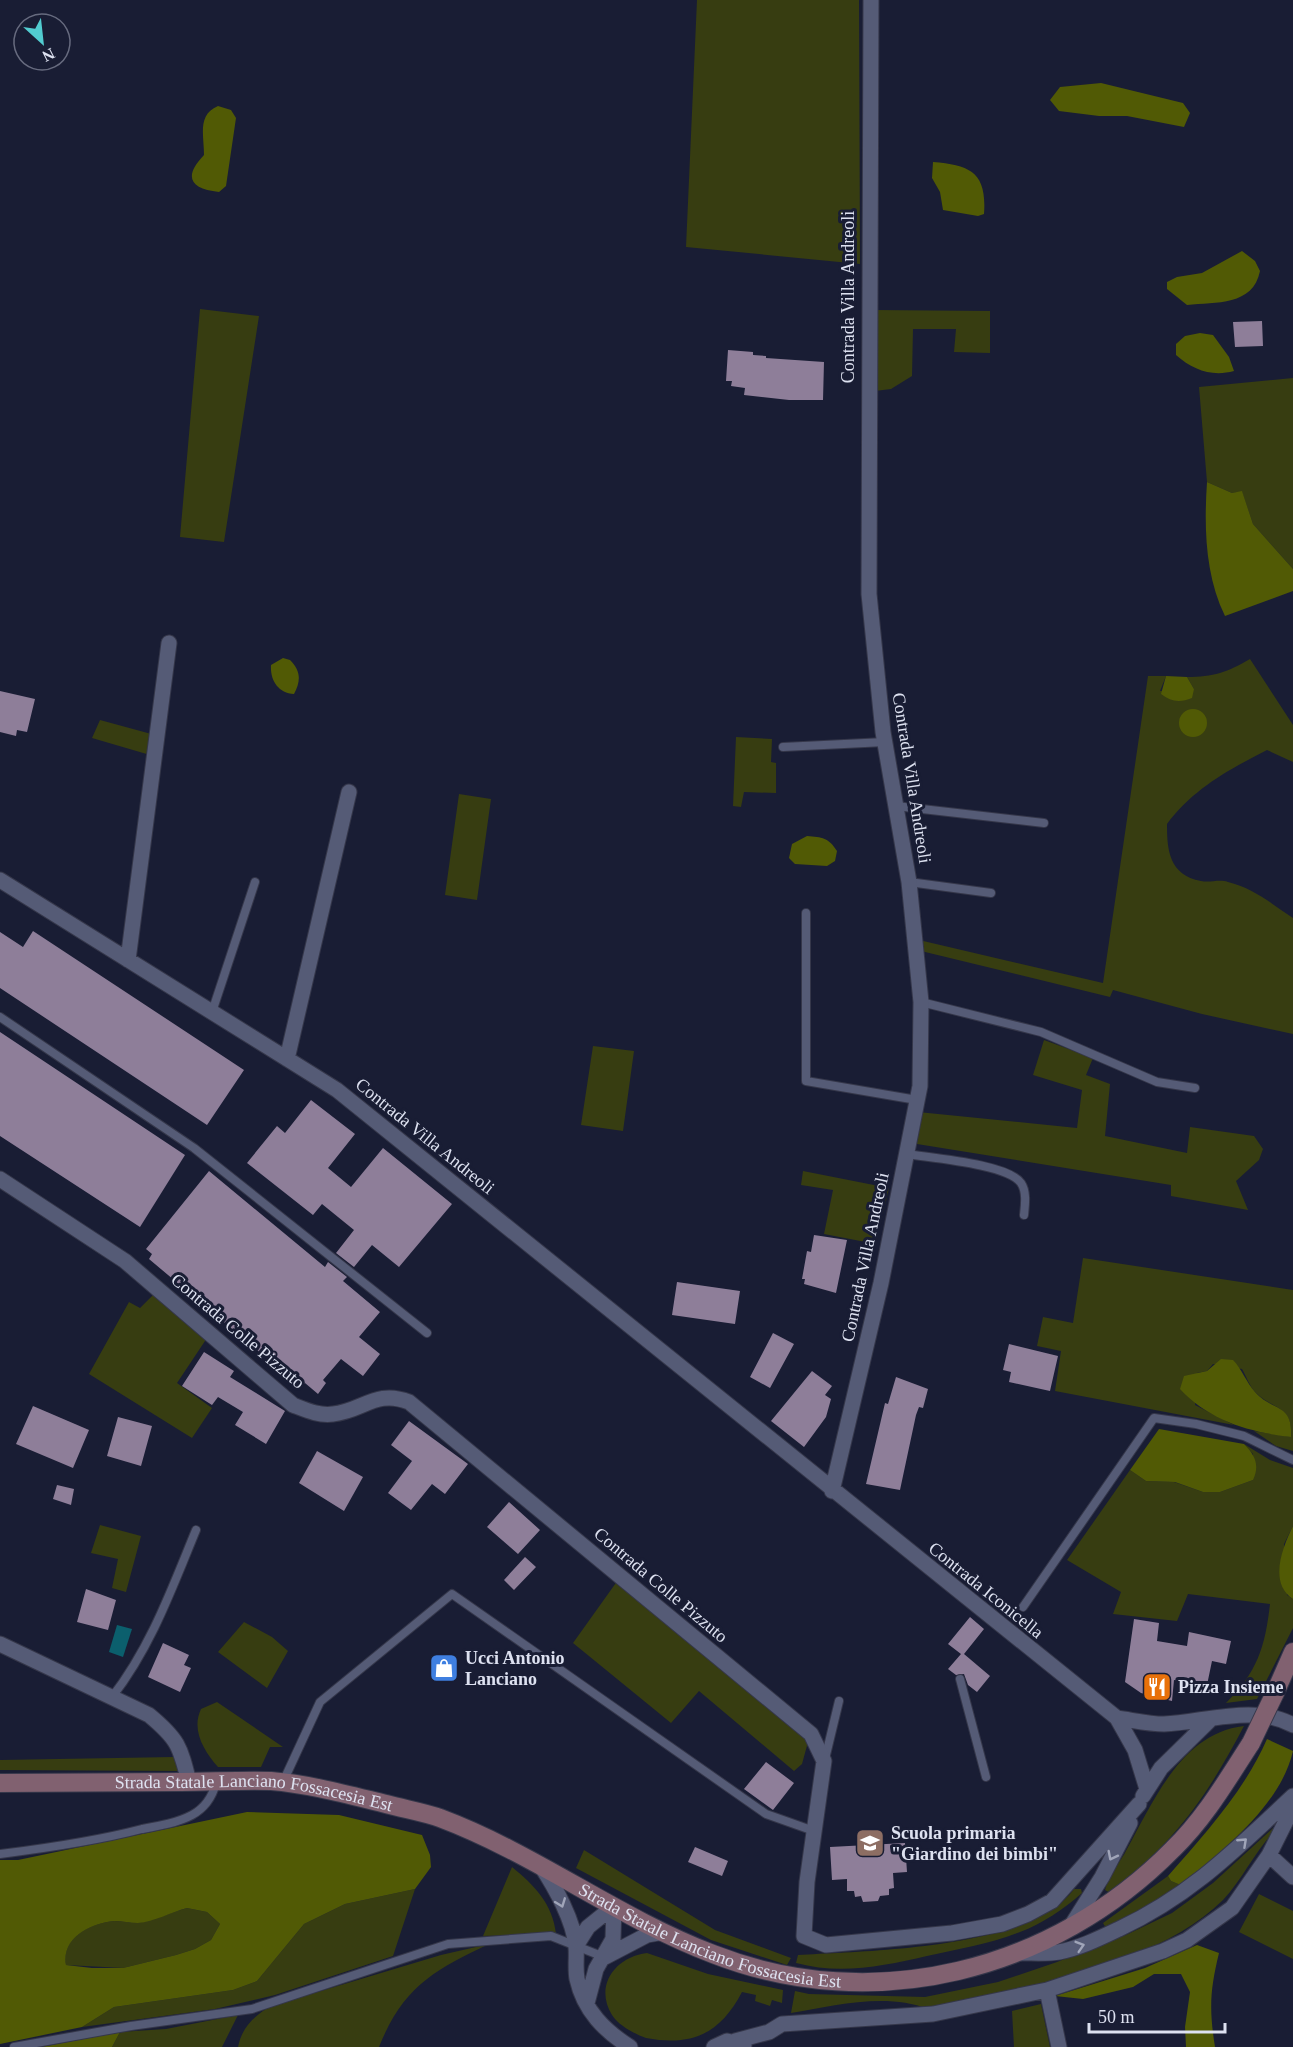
<svg xmlns="http://www.w3.org/2000/svg" width="1293" height="2047" font-family="Georgia,serif">
  <style>
    .green { fill: #373d11 }
    .forest { fill: #515a05; fill-rule: evenodd }
    .water { fill: #0b5f6d }
    .building { fill: #8e7e99 }
    .lines { fill: none; stroke-linecap: round; stroke-linejoin: round }
    .lane-casing { stroke: #35374a; stroke-width: 10 }
    .street-casing { stroke: #35374a; stroke-width: 17 }
    .secondary-casing { stroke: #35374a; stroke-width: 20 }
    .lane { stroke: #555b76; stroke-width: 8 }
    .street { stroke: #555b76; stroke-width: 15 }
    .secondary { stroke: #816170; stroke-width: 18 }
    .secondary-bridge-casing { stroke: #35374a; stroke-width: 20; stroke-linecap: butt }
    .secondary-bridge { stroke: #816170; stroke-width: 18 }
    .oneway { stroke: #a0a5b9 }
    .labels { text-anchor: middle; stroke-width: 6; stroke-linejoin: round; paint-order: stroke }
    .street-label { font-size: 18px; fill: #dde1f0; stroke: #191d34 }
    .poi-label { font-size: 18px; font-weight: bold; fill: #dde1f0; stroke: #191d34; text-anchor: start }
  </style>
  <rect width="100%" height="100%" fill="#191d34"/>
  <path class="green" d="M697,0H859L860,264L686,247Z
    M200,309L259,316L224,542L180,537Z
    M874,310L990,311V353L954,352L956,329H913L912,376L891,389L875,391Z
    M1293,378V569L1253,524L1242,492L1232,493L1207,482L1199,387Z
    M1250,659L1293,725V762L1267,750C1228,770 1193,789 1167,824C1167,850 1169,875 1201,881C1210,883 1219,879 1228,882C1253,888 1272,904 1293,918V1034L1202,1014L1113,990L1110,997L921,951L919,940L1103,983L1148,676H1166L1160,691L1194,689L1187,677C1213,677 1228,672 1250,659Z
    M100,720L155,735L150,755L92,738Z
    M736,737L772,739L771,762L776,763V793L744,792L741,807L733,806Z
    M459,794L491,799L477,900L445,895Z
    M1044,1040L1093,1058L1086,1075L1110,1084L1105,1136L1187,1153L1190,1127L1254,1136L1263,1149L1259,1160L1236,1181L1248,1210L1171,1196V1185L917,1144L918,1112L1077,1128L1082,1090L1033,1075Z
    M593,1046L634,1051L623,1131L581,1125Z
    M803,1171L889,1188L876,1244L824,1234L833,1190L801,1185Z
    M1083,1258L1293,1290V1451L1276,1446L1254,1431L1291,1437C1293,1406 1274,1410 1256,1393C1250,1387 1246,1376 1242,1369L1213,1364L1207,1371L1197,1373L1195,1405L1234,1425L1055,1391L1061,1351L1037,1346L1043,1317L1073,1323Z
    M155,1293L207,1338L177,1383L212,1408L192,1438L89,1374L129,1302L140,1308Z
    M1244,1444L1270,1460L1293,1468V1526L1284,1544L1287,1595L1293,1599V1628L1257,1699L1226,1703C1257,1672 1265,1648 1270,1604L1188,1594L1177,1621L1113,1614L1121,1592L1067,1560L1130,1470L1146,1481L1174,1482L1203,1492H1220L1253,1480V1454Z
    M100,1525L141,1536L126,1592L112,1588L118,1559L91,1553Z
    M618,1580L791,1724L808,1742L802,1764L794,1771L699,1691L671,1723L573,1643Z
    M244,1622L272,1637L288,1651L267,1688L218,1652Z
    M217,1702L283,1747H270L261,1767H218C204,1751 191,1730 201,1709Z
    M1244,1726C1205,1800 1176,1840 1110,1893L1105,1890C1108,1876 1121,1861 1127,1849C1154,1800 1182,1733 1244,1726Z
    M167,1736L184,1771L0,1770V1760L174,1757Z
    M1273,1828L1275,1831C1256,1849 1243,1879 1223,1900C1154,1968 1019,1989 928,2009C886,1992 833,2006 791,2013L795,1991L809,1994L925,1997L998,1982L1057,1962L1126,1935L1172,1913L1213,1883Z
    M584,1850L715,1930L791,1958L787,1965L711,1940L576,1868Z
    M512,1867C534,1885 553,1904 556,1934L483,1936Z
    M1168,1876L1171,1881L1183,1886L1153,1905L1106,1928L1103,1923Z
    M415,1889L393,1956L275,1995L215,2009L82,2027L114,2007L233,1990L257,1981L304,1924L345,1904Z
    M1074,1889H1081L1082,1893C1064,1909 1042,1924 1020,1932C990,1944 959,1949 927,1956C884,1966 840,1975 796,1963L798,1955C868,1951 1031,1949 1074,1889Z
    M1259,1894L1293,1911V1959L1239,1932Z
    M187,1908L207,1912L220,1924L211,1940L195,1949L176,1955L123,1968L66,1965C61,1938 90,1923 114,1921C124,1921 133,1924 142,1922C157,1919 172,1912 187,1908Z
    M489,1944C434,1970 403,1987 379,2047H238C242,2027 254,2016 271,2006L441,1955Z
    M647,1953L708,1974L783,1990L782,2003L772,2000L770,2006L755,2001L756,1995L742,1992C721,2032 694,2047 646,2038C635,2034 619,2026 612,2015C594,1986 615,1957 647,1953Z
    M1041,2004L1050,2047H1014L1012,2011Z
    M238,2015L222,2047H112L120,2032L166,2029Z"/>
  <path class="forest" d="M1101,83L1183,103L1190,113L1184,127L1127,116H1099L1059,111L1050,100L1060,87Z
    M218,106L231,110L236,118L226,186L219,192C190,189 183,177 204,155C204,135 197,115 218,106Z
    M933,162C971,165 987,173 984,214L978,216L943,210L940,192L932,178Z
    M1242,251L1255,261L1260,271C1253,306 1216,302 1187,305L1167,289V282L1177,277L1202,273Z
    M1200,333L1213,335L1229,357L1234,371C1212,377 1193,370 1176,355V344L1185,336Z
    M1207,482L1232,493L1242,491L1253,524L1293,569V591L1225,616C1205,575 1204,527 1207,482Z
    M283,658L290,660C301,671 301,681 294,694C278,693 270,680 271,665Z
    M1166,676L1187,677L1194,689L1192,698C1180,703 1171,702 1161,694Z
    M1179 723a14 14 0 1 1 28 0a14 14 0 1 1-28 0Z
    M807,836C822,837 829,838 837,851L835,861L827,866L795,864L789,858L792,844Z
    M1221,1359L1233,1360C1242,1369 1246,1382 1255,1392C1273,1412 1293,1403 1291,1437C1249,1432 1210,1421 1180,1389L1184,1376L1207,1371Z
    M1159,1429L1244,1444C1255,1455 1260,1465 1253,1480L1220,1492H1203L1175,1482L1146,1481L1130,1470Z
    M1293,1526V1599C1268,1583 1283,1546 1293,1526Z
    M1267,1739L1293,1751C1280,1807 1223,1848 1183,1886L1171,1881L1168,1876C1204,1835 1245,1790 1267,1739Z
    M247,1812L339,1815L422,1835L430,1855L431,1867L415,1889L345,1904L304,1924L257,1981L233,1990L114,2007L82,2027L0,2044V1860H18ZM187,1908L207,1912L220,1924L211,1940L195,1949L176,1955L123,1968H92L66,1965C61,1938 91,1923 114,1921C122,1921 130,1923 138,1923C154,1922 171,1912 187,1908Z
    M1197,1945L1219,1953C1210,1990 1209,2009 1215,2047H1186L1185,2027L1190,1992L1181,1974H1154L1133,1987L1083,1999L1055,1996L1145,1968Z
    M120,2032L112,2047H41Z"/>
  <path class="water" d="M117,1625L132,1629L123,1657L109,1652Z"/>
  <path class="building" d="M1262,321L1263,346L1235,347L1233,322Z
    M728,350L753,352V355L766,356V358L824,362L823,400H789L744,395L745,388L731,386L732,381H726Z
    M0,691L35,699L27,732L17,730L16,736L0,732Z
    M33,931L244,1070L207,1125L0,988V932L23,947Z
    M0,1032L185,1155L140,1227L0,1136Z
    M311,1100L355,1134L328,1168L351,1187L383,1148L452,1204L399,1267L372,1245L354,1267L336,1253L354,1230L322,1204L313,1215L247,1163L277,1126L285,1133Z
    M209,1171L325,1267L328,1262L347,1277L343,1281L380,1312L359,1337L380,1354L363,1376L341,1359L323,1380L326,1383L318,1394L305,1383L301,1387L149,1259L152,1254L146,1249Z
    M814,1235L847,1240L836,1293L804,1284L805,1279H802L807,1251L811,1252Z
    M677,1282L740,1291L735,1324L672,1315Z
    M773,1333L794,1344L770,1388L750,1377Z
    M1009,1344L1058,1356L1050,1391L1009,1382L1011,1372L1003,1370Z
    M204,1352L234,1371L230,1377L285,1411L266,1444L235,1425L243,1412L218,1397L212,1405L182,1386Z
    M812,1371L832,1386L825,1395L831,1399L826,1417L804,1447L771,1421Z
    M896,1377L928,1389L923,1408L919,1407L916,1415L900,1490L866,1484L885,1403L888,1404Z
    M33,1406L89,1430L73,1468L16,1444Z
    M118,1417L152,1426L141,1466L107,1456Z
    M409,1421L468,1464L445,1494L432,1484L411,1510L388,1493L412,1461L391,1445Z
    M317,1451L363,1477L344,1511L299,1483Z
    M57,1485L74,1489L71,1505L53,1499Z
    M509,1502L540,1530L518,1554L487,1527Z
    M525,1557L536,1567L514,1590L504,1580Z
    M86,1589L116,1600L108,1630L77,1622Z
    M970,1617L984,1629L964,1654L990,1676L977,1692L968,1685L964,1674L956,1675L948,1669L961,1654L948,1644Z
    M1134,1619L1159,1623L1157,1641L1187,1646L1189,1632L1231,1641L1226,1664L1212,1661L1207,1685L1174,1680L1172,1701L1141,1693L1125,1682Z
    M163,1643L189,1655L184,1665L191,1668L180,1692L148,1677Z
    M766,1762L794,1783L773,1810L744,1789Z
    M905,1843L907,1872L893,1873L894,1888L889,1889V1895L880,1896L878,1901L863,1902L861,1896L855,1897L854,1891H847V1879L832,1880L830,1847Z
    M695,1847L728,1861L722,1876L688,1862Z"/>
  <g class="lines">
    <g class="lane-casing">
      <path id="lane" d="M783,747L885,742
        M896,806L1044,823
        M909,882L991,893
        M806,913V1081L917,1100
        M921,1002L1041,1032L1157,1082L1195,1088
        M212,1012L255,882
        M0,1017L194,1148L427,1333
        M907,1154C931,1158 1008,1164 1021,1183C1027,1192 1025,1205 1024,1215
        M1023,1607L1154,1418L1196,1424L1244,1436L1293,1460
        M960,1679L986,1777
        M112,1697C151,1647 172,1588 196,1530
        M825,1759L839,1701
        M283,1782L320,1702L452,1594L766,1814L814,1831
        M0,1854C48,1848 96,1841 142,1829C159,1826 177,1823 192,1815C205,1808 212,1798 216,1783
        M14,2047L131,2026L252,2009L448,1944L551,1936L604,1957"/>
    </g>
    <g class="street-casing">
      <path id="street" d="M0,880L337,1090L1117,1718L1135,1750L1147,1789
        M128,960L169,643
        M287,1059L349,792
        M0,1179L125,1261L293,1405C306,1410 319,1416 333,1414C363,1411 376,1389 409,1402L811,1734L824,1761L807,1882L804,1936L826,1945L952,1933L1002,1924L1028,1914L1052,1901L1139,1804
        M832,1491L881,1283L920,1086L921,1002L909,882L883,732L869,594L871,0
        M0,1644L149,1715C178,1739 180,1746 189,1782
        M1117,1718C1132,1720 1149,1724 1164,1724C1205,1722 1255,1704 1293,1725
        M1143,1796L1161,1768L1210,1720
        M1269,1855L1293,1877
        M541,1866C555,1887 574,1921 576,1947C577,1958 575,1968 577,1979C584,2011 605,2031 630,2047
        M1071,1926L1102,1877L1130,1823
        M576,1946L588,1927L614,1906L613,1939L596,1969L587,2003
        M1022,1953C1034,1953 1048,1954 1059,1952C1080,1948 1100,1938 1119,1929C1191,1895 1235,1850 1293,1796
        M605,1957L647,1935L664,1932
        M1047,1990L1059,2047
        M735,2041L769,2032L782,2024L933,2014L1047,1990L1163,1951L1187,1940L1232,1908L1269,1855L1292,1809L1291,1798
        M714,2047L727,2041L744,2045"/>
    </g>
    <g class="secondary-casing">
      <g id="secondary">
        <path d="M1275,1693L1293,1652"/>
        <path id="s1" d="M0,1783C60,1783 120,1782 181,1782C210,1782 241,1780 271,1781C309,1784 349,1795 386,1804C404,1809 423,1812 440,1818C536,1854 618,1918 713,1954C874,2017 1053,1971 1173,1849C1205,1818 1227,1780 1251,1743"/>
      </g>
    </g>
    <use href="#lane" class="lane"/>
    <use href="#street" class="street"/>
    <use href="#secondary" class="secondary"/>
    <g class="secondary-bridge-casing">
      <path id="secondary-bridge" d="M1251,1743L1275,1693"/>
    </g>
    <use href="#secondary-bridge" class="secondary-bridge"/>
  </g>
  <defs><path id="oneway-chevron" d="M-2-3.5L2.5 0L-2 3.5" fill="none" stroke-width="1.6" stroke-linecap="round" stroke-linejoin="round" transform="scale(1.5)"/></defs>
  <g class="oneway">
    <use href="#oneway-chevron" transform="translate(1243 1842) rotate(-43)"/>
    <use href="#oneway-chevron" transform="translate(1112 1856) rotate(117)"/>
    <use href="#oneway-chevron" transform="translate(561 1903) rotate(69)"/>
    <use href="#oneway-chevron" transform="translate(1080 1946) rotate(-17)"/>
  </g>
  <defs>
    <g id="shop-square" transform="scale(1.5)"><rect x="-9" y="-9" width="18" height="18" rx="4" fill="#3f7fe0" stroke="#191d34"/><path d="M-5-2.5h2.3a2.7 3.5 0 0 1 5.4 0H5L5.5 6h-11ZM-1.5-2.5h3a1.5 2.3 0 0 0-3 0Z" fill="#fff"/></g>
    <g id="restaurant-square" transform="scale(1.5)"><rect x="-9" y="-9" width="18" height="18" rx="4" fill="#e8710a" stroke="#191d34"/><path d="M-5-6h1v4h1v-4h1v4h1v-4h1v5L-1.5 .5V6h-2V.5L-5-1ZM5-6V6H3V1.5H1.5Q1.5-4 5-6Z" fill="#fff"/></g>
    <g id="school-square" transform="scale(1.5)"><rect x="-9" y="-9" width="18" height="18" rx="4" fill="#8d6e63" stroke="#191d34"/><path d="M0-5L7-2L0 1L-7-2ZM-4 1L0 2.5L4 1V4Q0 6-4 4Z" fill="#fff"/></g>
  </defs>
  <g fill-rule="evenodd">
    <use href="#shop-square" x="444" y="1668"/>
    <use href="#restaurant-square" x="1157" y="1687"/>
    <use href="#school-square" x="870" y="1843"/>
  </g>
  <g class="labels">
    <g class="street-label">
      <text transform="translate(848 297) rotate(-90)" y="6">Contrada Villa Andreoli</text>
      <text transform="translate(912 778) rotate(81)" y="6">Contrada Villa Andreoli</text>
      <text transform="translate(425 1136) rotate(39)" y="6">Contrada Villa Andreoli</text>
      <text transform="translate(865 1257) rotate(-78)" y="6">Contrada Villa Andreoli</text>
      <text transform="translate(238 1331) rotate(40)" y="6">Contrada Colle Pizzuto</text>
      <text transform="translate(661 1585) rotate(40)" y="6">Contrada Colle Pizzuto</text>
      <text transform="translate(986 1590) rotate(39)" y="6">Contrada Iconicella</text>
      <text dy="6" stroke="none"><textPath href="#s1" startOffset="255">Strada Statale Lanciano Fossacesia Est</textPath></text>
      <text dy="6" stroke="none"><textPath href="#s1" startOffset="741">Strada Statale Lanciano Fossacesia Est</textPath></text>
    </g>
    <g class="poi-label">
      <text x="465" y="1664">Ucci Antonio<tspan x="465" dy="21">Lanciano</tspan></text>
      <text x="1178" y="1693">Pizza Insieme</text>
      <text x="891" y="1839">Scuola primaria<tspan x="891" dy="21">"Giardino dei bimbi"</tspan></text>
    </g>
  </g>
  <g transform="translate(42 42) rotate(153)"><circle r="28" fill="#191d34" stroke="#676b7f" stroke-width="1.5"/>
  <path d="M0-4.5L10 22L0 15L-10 22Z" fill="#52ccd0"/>
  <text y="-9" font-size="16" font-weight="bold" text-anchor="middle" fill="#dde1f0">N</text>
  </g>
  <path d="M1089 2023v9h136v-9" fill="none" stroke="#dde1f0" stroke-width="3"/>
  <text x="1098" y="2023" font-size="18" fill="#dde1f0" stroke="#191d34" stroke-width="4.5" paint-order="stroke">50 m</text>
</svg>
